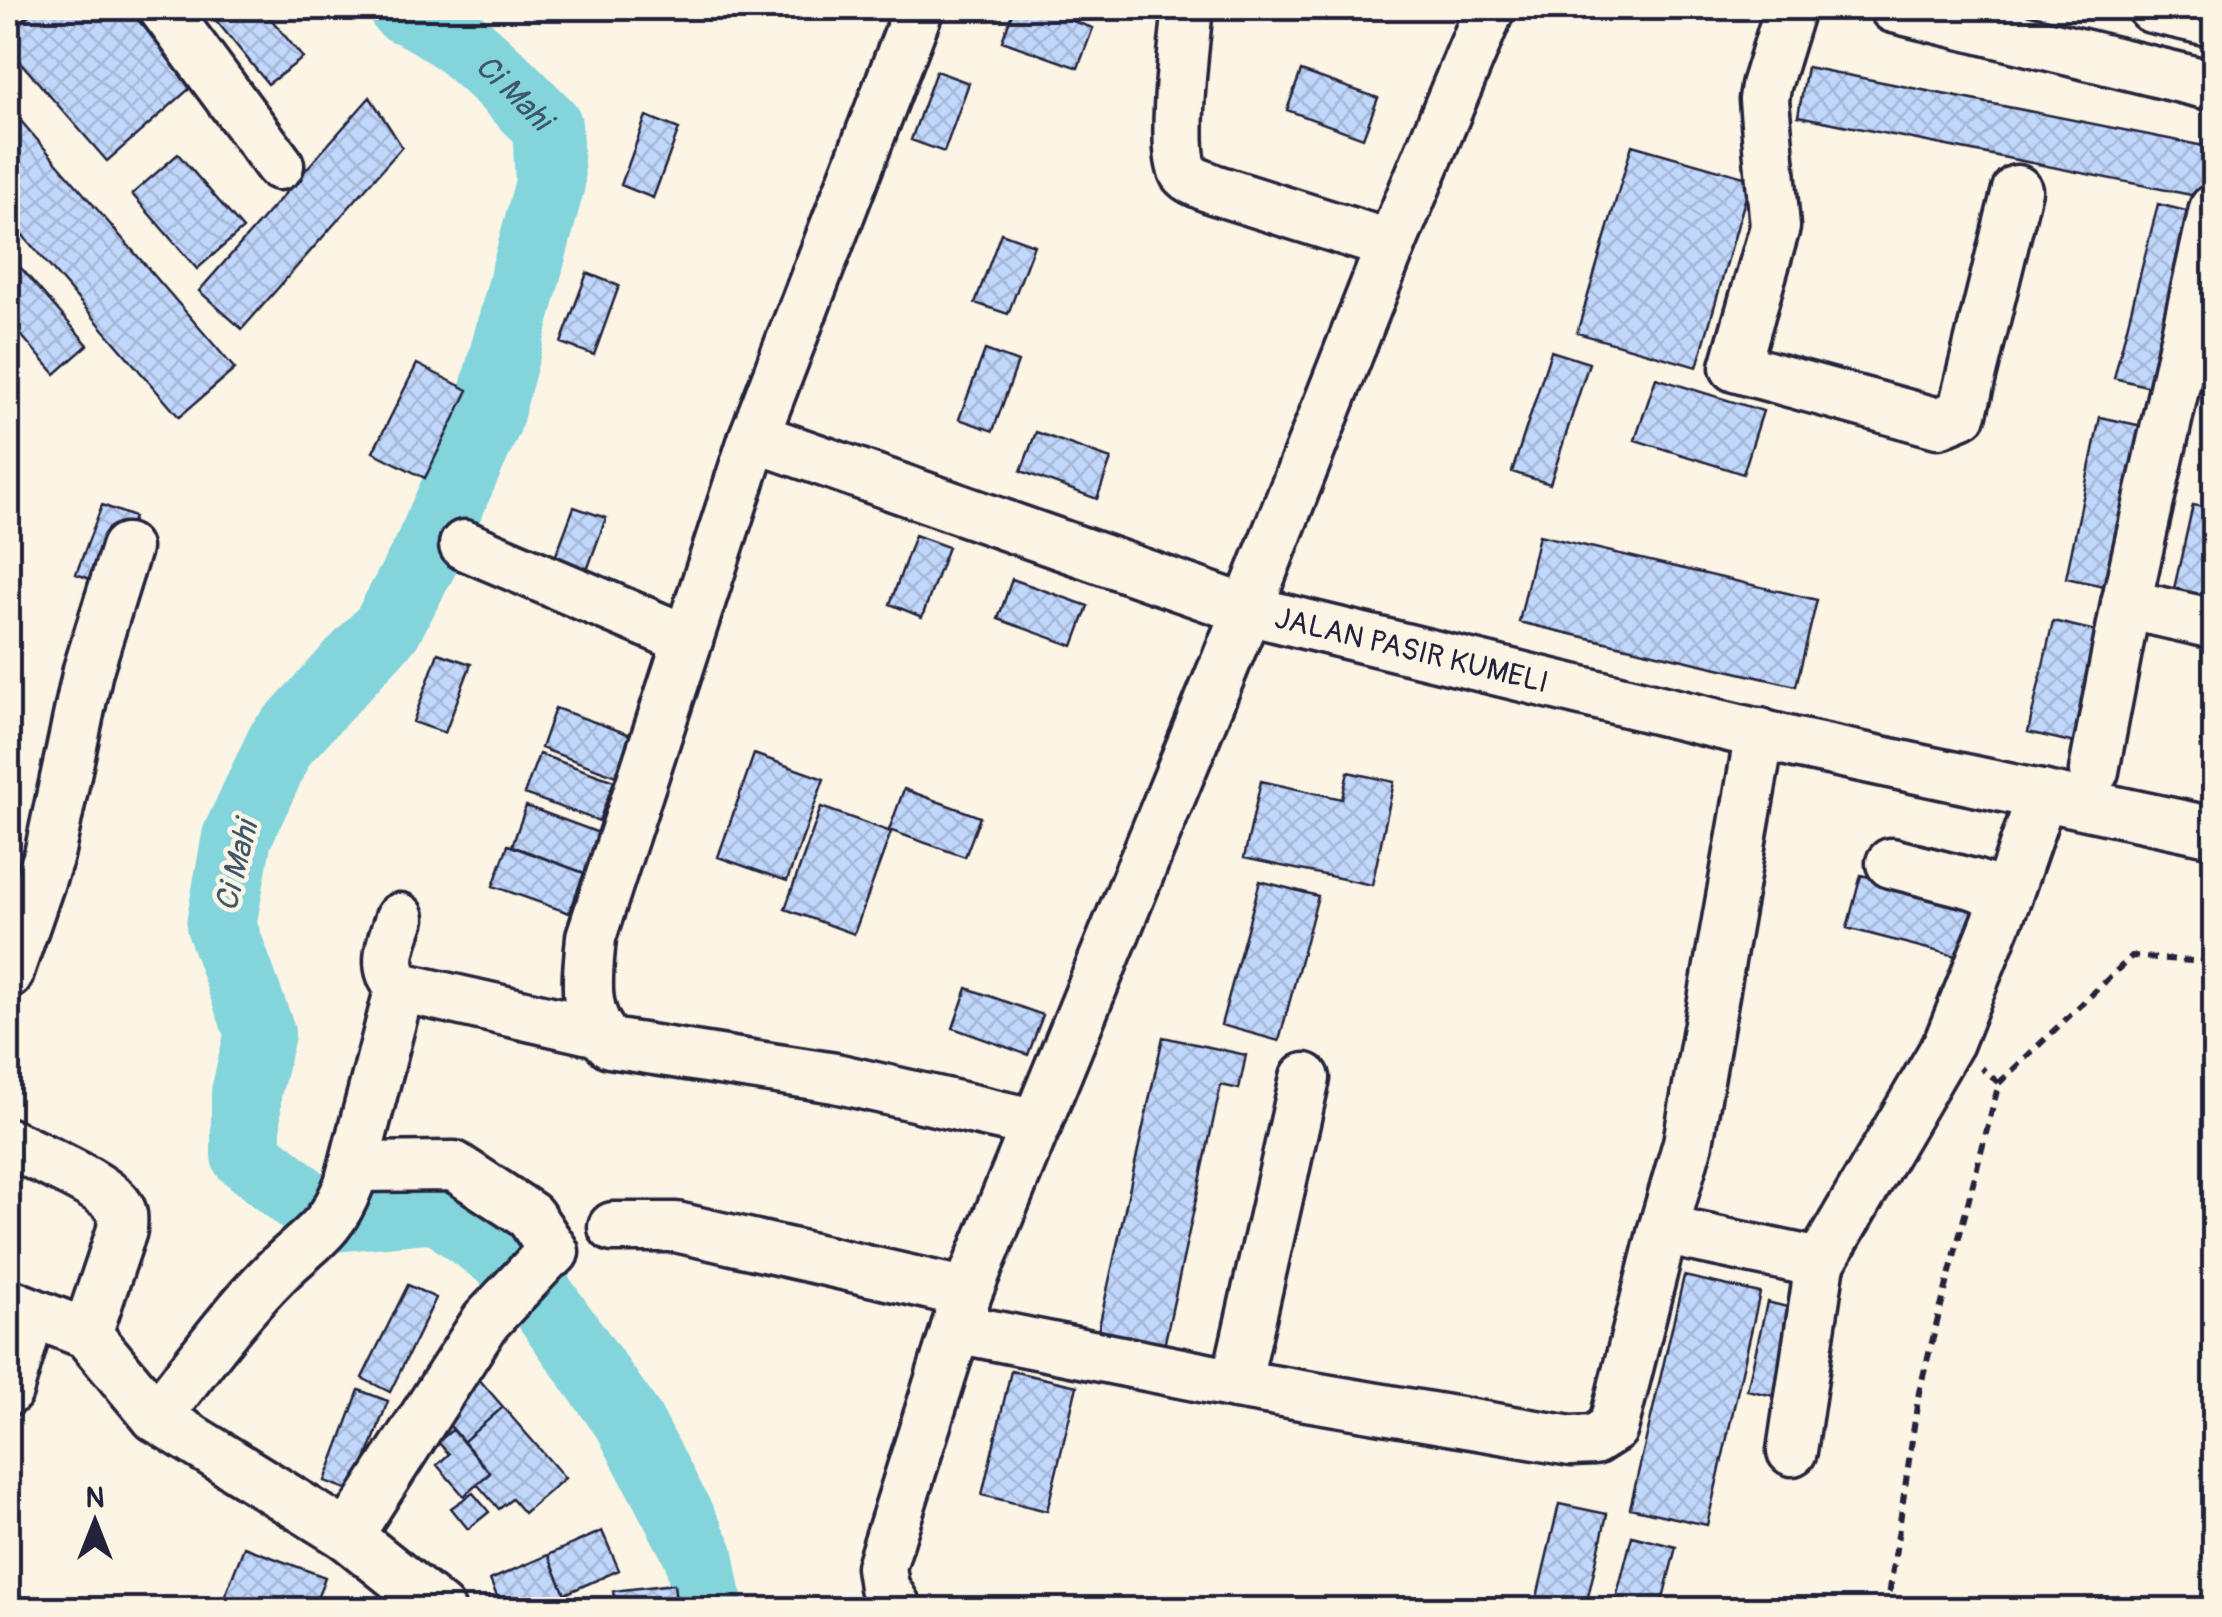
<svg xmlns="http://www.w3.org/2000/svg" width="2222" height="1617" font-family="Pangolin,sans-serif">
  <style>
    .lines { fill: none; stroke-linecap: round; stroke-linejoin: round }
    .river { stroke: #83d4db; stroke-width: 70 }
    .building { fill: url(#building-cross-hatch); stroke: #22223b; stroke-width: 2.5 }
    .minor-casing { stroke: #22223b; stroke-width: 55 }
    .path { stroke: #22223b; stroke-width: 6; stroke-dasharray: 10 8; stroke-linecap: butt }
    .minor { stroke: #fcf5e5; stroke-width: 48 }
    .labels { text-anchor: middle; stroke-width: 9; stroke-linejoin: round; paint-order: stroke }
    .street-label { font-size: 30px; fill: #22223b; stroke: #fcf5e5 }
    .water-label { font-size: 32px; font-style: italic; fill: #3f576b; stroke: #fcf5e5 }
  </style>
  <defs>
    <pattern id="building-cross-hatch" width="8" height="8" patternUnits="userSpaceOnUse" patternTransform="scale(2.5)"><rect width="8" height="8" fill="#c1d7fb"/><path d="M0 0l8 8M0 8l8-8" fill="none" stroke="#a6b8d8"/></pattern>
  </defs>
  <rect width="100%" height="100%" fill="#fcf5e5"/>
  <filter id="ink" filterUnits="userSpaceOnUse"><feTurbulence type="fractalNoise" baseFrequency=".01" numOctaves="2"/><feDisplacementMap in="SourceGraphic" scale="20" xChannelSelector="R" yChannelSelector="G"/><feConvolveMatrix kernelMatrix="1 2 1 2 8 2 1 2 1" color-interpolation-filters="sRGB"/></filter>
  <g filter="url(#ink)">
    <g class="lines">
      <path class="river" id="s1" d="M403,8C456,28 507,86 547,125L550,183L487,420L427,553L387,628L281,743L237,837L221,925L260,1033L246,1093V1155L324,1218L437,1207L521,1270L629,1422L699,1555L709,1610"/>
    </g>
    <path class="building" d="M37,8H127L195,84L107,161L8,48V33Z
      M206,8H262L303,58L268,84Z
      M1014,8H1035L1093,28L1078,68L1002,41Z
      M1807,67L2214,148L2206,198L1798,116Z
      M936,71L969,83L944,152L911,140Z
      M1301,71L1378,98L1363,138L1287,110Z
      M370,97L402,147L242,329L199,291Z
      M8,106L235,369L179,417L8,218Z
      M646,116L679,129L653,198L621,185Z
      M1632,145L1751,179L1697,367L1577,333Z
      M178,154L243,229L197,269L132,194Z
      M2158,204L2210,217L2166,391L2114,378Z
      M1001,233L1034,245L1008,314L975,303Z
      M8,253L88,345L55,374L8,320Z
      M587,273L619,286L594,355L561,343Z
      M985,350L1018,362L993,431L959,419Z
      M1551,351L1589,363L1550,484L1512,472Z
      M417,364L468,390L425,478L373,452Z
      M1656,378L1763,411L1743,474L1635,440Z
      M2214,398V440L2205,438Z
      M2100,417L2152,428L2118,589L2066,578Z
      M1036,432L1111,459L1097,499L1021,471Z
      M102,505L134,517L109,586L76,574Z
      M2193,505L2214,509V602L2173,593Z
      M574,507L606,518L581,587L548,576Z
      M915,535L948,547L922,617L890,604Z
      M1539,535L1817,600L1796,686L1519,622Z
      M1012,579L1088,606L1073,646L998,619Z
      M2053,621L2113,635L2088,746L2028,732Z
      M438,653L471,664L445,733L413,722Z
      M2214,683V751L2200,748Z
      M555,708L631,735L616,776L541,748Z
      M539,754L614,781L599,821L524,794Z
      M754,754L824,779L787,881L718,857Z
      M1348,772L1394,782L1372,885L1244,858L1261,781L1342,799Z
      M904,789L980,817L965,857L889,830Z
      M526,806L602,834L587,874L512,846Z
      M821,807L891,832L854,934L785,909Z
      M508,845L584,873L569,913L493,886Z
      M1861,875L1977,905L1963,958L1847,928Z
      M1260,881L1318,896L1279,1041L1221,1025Z
      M967,988L1043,1015L1028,1055L953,1028Z
      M1163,1037L1246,1055L1239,1089L1221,1085L1163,1351L1097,1336Z
      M1684,1276L1760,1293L1707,1525L1630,1508Z
      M408,1285L436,1298L390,1392L362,1378Z
      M1767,1302L1799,1310L1779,1397L1747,1390Z
      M471,1370L503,1407L463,1442L441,1415Z
      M1011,1371L1077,1386L1047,1511L982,1495Z
      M359,1390L388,1401L354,1492L325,1481Z
      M503,1407L565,1478L524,1513L512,1499L499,1509L477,1484L490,1473L463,1442Z
      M453,1429L490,1473L464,1496L437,1465L449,1454L438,1442Z
      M473,1493L489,1512L468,1529L451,1508Z
      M1559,1504L1607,1514L1585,1610H1534Z
      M602,1531L619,1570L565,1594L548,1555Z
      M1632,1536L1676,1547L1660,1610H1613Z
      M244,1547L325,1577L313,1610H230L221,1606Z
      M548,1555L565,1594L529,1610H503L490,1580Z
      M674,1584L677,1610H616L613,1591Z"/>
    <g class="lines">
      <g class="minor-casing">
        <g id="minor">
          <path d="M163,8L279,165"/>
          <path d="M919,8L754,437L591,937C588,975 580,1014 610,1043L835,1078L1037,1124"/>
          <path d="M1188,8C1185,36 1170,156 1185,174C1191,181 1205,185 1213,189L1391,245"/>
          <path d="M1790,8L1766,86L1764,100L1775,227L1735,367L1938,423L1962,413L2017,190"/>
          <path d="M1894,8L2214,86"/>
          <path d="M2152,8L2214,22"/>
          <path id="s2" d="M754,437L1247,610L1796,743L2214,832"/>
          <path d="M464,545L688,640"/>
          <path d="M2126,604L2214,624"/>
          <path d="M2094,771L2126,604L2214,209"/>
          <path d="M2007,896L2042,795"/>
          <path d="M8,974L49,855L88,670L126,548"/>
          <path d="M400,987L599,1032"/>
          <path d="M400,987C380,966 392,943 400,918"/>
          <path d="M8,1143C33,1155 106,1185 119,1207C124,1214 122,1222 122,1230L87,1334"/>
          <path d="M354,1167L454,1166L530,1216L554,1252"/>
          <path d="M613,1227H676L967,1293"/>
          <path d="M1663,1230L1820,1263L1949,1042L2007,896L1973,884L1891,863"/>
          <path d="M8,1303L87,1334L156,1417L348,1536L440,1610"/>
          <path d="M956,1328L1236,1384L1571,1441L1594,1440L1613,1428L1663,1230L1688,1143L1760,733"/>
          <path d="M1236,1384L1305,1078"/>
          <path d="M8,1391L31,1313"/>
          <path d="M156,1417C195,1369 232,1316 276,1272C310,1238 330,1233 349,1184L400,987"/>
          <path d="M1792,1451L1820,1263"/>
          <path d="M348,1536L486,1321L545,1258"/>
          <path d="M898,1610L884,1587L881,1567L967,1293L1247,610L1391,245L1490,8"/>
        </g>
      </g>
      <path class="path" d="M1999,1083L2132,956L2214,963
        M1887,1610L1919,1392L1999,1083L1981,1068"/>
      <use href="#minor" class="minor"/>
    </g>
  </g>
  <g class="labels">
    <g class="street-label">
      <text dy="10" stroke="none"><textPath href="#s2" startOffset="692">JALAN PASIR KUMELI</textPath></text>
    </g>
    <g class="water-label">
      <text dy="11" stroke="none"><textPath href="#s1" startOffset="140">Ci Mahi</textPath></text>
      <text transform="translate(236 866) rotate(-76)" y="11">Ci Mahi</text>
    </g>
  </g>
  <rect width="2222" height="1617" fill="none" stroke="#fcf5e5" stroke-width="40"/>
  <rect x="20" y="20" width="2182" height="1577" fill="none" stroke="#22223b" stroke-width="4" filter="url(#ink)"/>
  <g transform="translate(95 1522)" stroke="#fcf5e5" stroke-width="8" paint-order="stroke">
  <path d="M0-8L18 38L0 25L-18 38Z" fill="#22223b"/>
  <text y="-15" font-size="28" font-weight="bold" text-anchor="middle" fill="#22223b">N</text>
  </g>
</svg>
